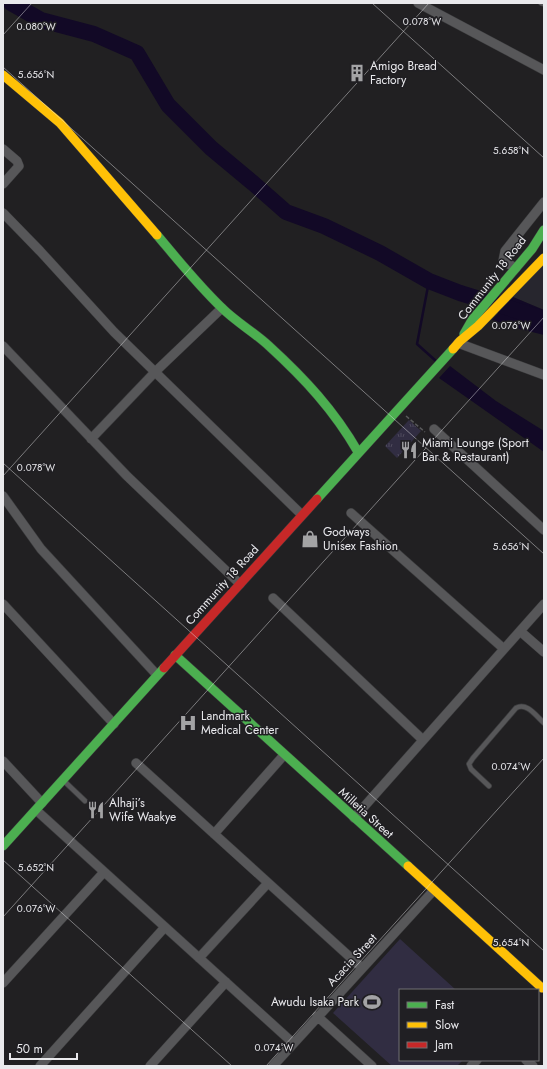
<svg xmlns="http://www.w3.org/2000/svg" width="547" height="1069" font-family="Jost,sans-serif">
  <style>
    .built { fill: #27262e }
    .grass { fill: url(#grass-tufts) }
    .pitch { fill: #312d42 }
    .water { fill: #120926 }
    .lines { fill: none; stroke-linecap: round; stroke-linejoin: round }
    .stream { stroke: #120926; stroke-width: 2.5 }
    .river { stroke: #120926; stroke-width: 16 }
    .lane-casing { stroke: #3a3a3c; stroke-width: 6 }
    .street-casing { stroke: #3a3a3c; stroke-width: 10 }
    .fast-casing { stroke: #3a3a3c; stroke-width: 10 }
    .slow-casing { stroke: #3a3a3c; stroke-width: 10 }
    .jam-casing { stroke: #3a3a3c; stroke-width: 10 }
    .path { stroke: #59595b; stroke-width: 1.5; stroke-dasharray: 4 2; stroke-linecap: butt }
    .lane { stroke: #575759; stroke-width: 4.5 }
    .street { stroke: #575759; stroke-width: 9 }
    .fast { stroke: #4caf50; stroke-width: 9 }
    .slow { stroke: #ffc107; stroke-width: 9 }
    .jam { stroke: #c62828; stroke-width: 9 }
    .ticks { fill: none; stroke: #e9e9ec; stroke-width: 1; stroke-opacity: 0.45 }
    .labels { text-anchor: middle; stroke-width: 3; stroke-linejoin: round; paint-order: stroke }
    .poi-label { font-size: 12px; fill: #e9e9ec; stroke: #201f23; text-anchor: start }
    .street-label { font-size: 12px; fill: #e9e9ec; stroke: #201f23 }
    .ticks-label { font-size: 10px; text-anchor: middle; fill: #e9e9ec; stroke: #201f23; stroke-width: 3; stroke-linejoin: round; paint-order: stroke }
  </style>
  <defs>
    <pattern id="grass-tufts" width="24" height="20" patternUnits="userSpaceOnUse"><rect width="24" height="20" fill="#312d42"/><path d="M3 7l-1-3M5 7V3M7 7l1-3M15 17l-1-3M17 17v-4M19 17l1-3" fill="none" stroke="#4f4b5d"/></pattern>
  </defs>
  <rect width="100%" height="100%" fill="#212022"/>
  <path class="built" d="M544,264V310L513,297Z"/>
  <path class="grass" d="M409,420L421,431L397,458L385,446Z"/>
  <path class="pitch" d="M400,939L456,990H400V1060H463L457,1066H392L333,1013Z"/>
  <path class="water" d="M513,297L544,310V335L520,329L492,320Z
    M450,366L496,401L544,431V452L439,378Z"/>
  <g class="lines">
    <path class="stream" d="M429,281L417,344L436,361"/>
    <path class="river" d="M11,3L41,20L94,34L137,53L168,105L211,148L253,183L286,212L324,226L380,253L429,281L460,293L544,319"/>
    <g class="lane-casing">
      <path id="lane" d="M541,3L544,4
        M63,780L85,801
        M489,786L471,769L469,764L473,758L516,708C527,702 536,716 544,723"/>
    </g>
    <g class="street-casing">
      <path id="street" d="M418,3L544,70
        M3,149L17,161L19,166L3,184
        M3,213L40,251L114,332L302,515
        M516,268L503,261L505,251L544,202
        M458,343L544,375
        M3,346L127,476L240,584
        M434,429L544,530
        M91,439L155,372L222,308
        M3,496L41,549L157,675
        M351,513L504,649
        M273,598L423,740
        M3,604L114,724
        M520,631L544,652
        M3,761L42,803
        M136,763L362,968
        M36,810L293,1043
        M354,818L544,604
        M214,834L284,755
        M199,958L268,883
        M3,983L104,872
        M317,1016L372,1066
        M526,1060L533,1066
        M40,1066L165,927
        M150,1066L226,982
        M273,1066L434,890
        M471,1066L477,1060"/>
    </g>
    <g class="fast-casing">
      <path id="fast" d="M157,235C178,260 198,285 222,308C236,322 254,332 269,346C304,378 334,410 358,452
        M464,334L472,320L532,249L544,230
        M317,499L453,349
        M175,655L408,866
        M3,846L164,668"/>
    </g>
    <g class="slow-casing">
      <path id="slow" d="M3,75L60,123L157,235
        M453,349L460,341L478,326L544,258
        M408,866L542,988"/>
    </g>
    <g class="jam-casing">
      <path id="jam" d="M164,668L317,499"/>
    </g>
    <path class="path" d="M406,416L425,432"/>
    <use href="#lane" class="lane"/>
    <use href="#street" class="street"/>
    <use href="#fast" class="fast"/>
    <use href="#slow" class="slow"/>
    <use href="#jam" class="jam"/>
  </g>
  <path class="ticks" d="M372,3L544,158M3,35L32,3M3,67L544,554M3,463L544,951M3,476L429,3M3,860L232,1066M3,917L544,317M266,1066L544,758"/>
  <defs>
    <g id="building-bare" transform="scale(1.38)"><path d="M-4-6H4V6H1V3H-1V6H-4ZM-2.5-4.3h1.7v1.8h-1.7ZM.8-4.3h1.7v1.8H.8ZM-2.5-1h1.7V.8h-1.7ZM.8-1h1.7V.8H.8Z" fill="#a3a3a5" stroke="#201f23" stroke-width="2.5" paint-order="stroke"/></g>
    <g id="restaurant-bare" transform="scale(1.38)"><path d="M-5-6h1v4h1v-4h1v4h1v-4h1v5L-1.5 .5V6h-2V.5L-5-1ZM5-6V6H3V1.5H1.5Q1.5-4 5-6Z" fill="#a3a3a5" stroke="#201f23" stroke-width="2.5" paint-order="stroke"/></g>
    <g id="shop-bare" transform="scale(1.38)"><path d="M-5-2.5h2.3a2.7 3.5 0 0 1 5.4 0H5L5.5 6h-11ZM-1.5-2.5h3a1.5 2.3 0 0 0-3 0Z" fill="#a3a3a5" stroke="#201f23" stroke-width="2.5" paint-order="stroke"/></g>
    <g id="hospital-bare" transform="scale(1.38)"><path d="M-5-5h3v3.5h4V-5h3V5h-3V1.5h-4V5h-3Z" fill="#a3a3a5" stroke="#201f23" stroke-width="2.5" paint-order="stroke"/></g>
    <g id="stadium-bare" transform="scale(1.38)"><path d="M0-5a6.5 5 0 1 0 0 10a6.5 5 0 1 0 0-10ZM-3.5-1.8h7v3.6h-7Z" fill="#a3a3a5" stroke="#201f23" stroke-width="2.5" paint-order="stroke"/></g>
  </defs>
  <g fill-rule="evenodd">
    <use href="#building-bare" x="357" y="73"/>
    <use href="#restaurant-bare" x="409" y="450"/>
    <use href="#shop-bare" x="310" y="539"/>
    <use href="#hospital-bare" x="188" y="723"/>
    <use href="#restaurant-bare" x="96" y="810"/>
    <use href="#stadium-bare" x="372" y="1002"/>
  </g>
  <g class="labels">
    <g class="poi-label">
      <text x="370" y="70">Amigo Bread<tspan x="370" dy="14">Factory</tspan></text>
      <text x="422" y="447">Miami Lounge (Sport<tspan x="422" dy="14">Bar &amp; Restaurant)</tspan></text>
      <text x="323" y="536">Godways<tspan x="323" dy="14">Unisex Fashion</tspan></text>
      <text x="201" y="720">Landmark<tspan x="201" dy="14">Medical Center</tspan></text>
      <text x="109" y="807">Alhaji’s<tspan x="109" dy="14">Wife Waakye</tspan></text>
      <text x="359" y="1006" text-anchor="end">Awudu Isaka Park</text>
    </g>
    <g class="street-label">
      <text transform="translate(492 278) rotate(-52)" y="4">Community 18 Road</text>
      <text transform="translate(222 585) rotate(-48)" y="4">Community 18 Road</text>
      <text transform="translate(366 813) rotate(42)" y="4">Milletia Street</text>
      <text transform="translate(352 960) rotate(-47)" y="4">Acacia Street</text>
    </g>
  </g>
  <g class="ticks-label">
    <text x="422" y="25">0.078°W</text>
    <text x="36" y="30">0.080°W</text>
    <text x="36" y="78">5.656°N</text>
    <text x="511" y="154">5.658°N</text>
    <text x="511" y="329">0.076°W</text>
    <text x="36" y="471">0.078°W</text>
    <text x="511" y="550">5.656°N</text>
    <text x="511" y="770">0.074°W</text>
    <text x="36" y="871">5.652°N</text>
    <text x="36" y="912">0.076°W</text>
    <text x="511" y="946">5.654°N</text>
    <text x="274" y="1051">0.074°W</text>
  </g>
  <rect width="547" height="1069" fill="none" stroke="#e9e9ec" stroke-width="8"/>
  <rect x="399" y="989" width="140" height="72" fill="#201f23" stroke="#707073"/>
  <rect x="407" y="1002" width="20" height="6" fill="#4caf50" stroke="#707073"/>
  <text x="435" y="1009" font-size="12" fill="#e9e9ec">Fast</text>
  <rect x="407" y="1022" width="20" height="6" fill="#ffc107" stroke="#707073"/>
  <text x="435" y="1029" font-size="12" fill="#e9e9ec">Slow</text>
  <rect x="407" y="1042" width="20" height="6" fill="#c62828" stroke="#707073"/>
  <text x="435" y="1049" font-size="12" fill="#e9e9ec">Jam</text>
  <path d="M10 1053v6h67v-6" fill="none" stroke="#e9e9ec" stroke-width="2"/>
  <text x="16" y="1053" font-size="12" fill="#e9e9ec" stroke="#201f23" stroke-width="3" paint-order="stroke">50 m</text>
</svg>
